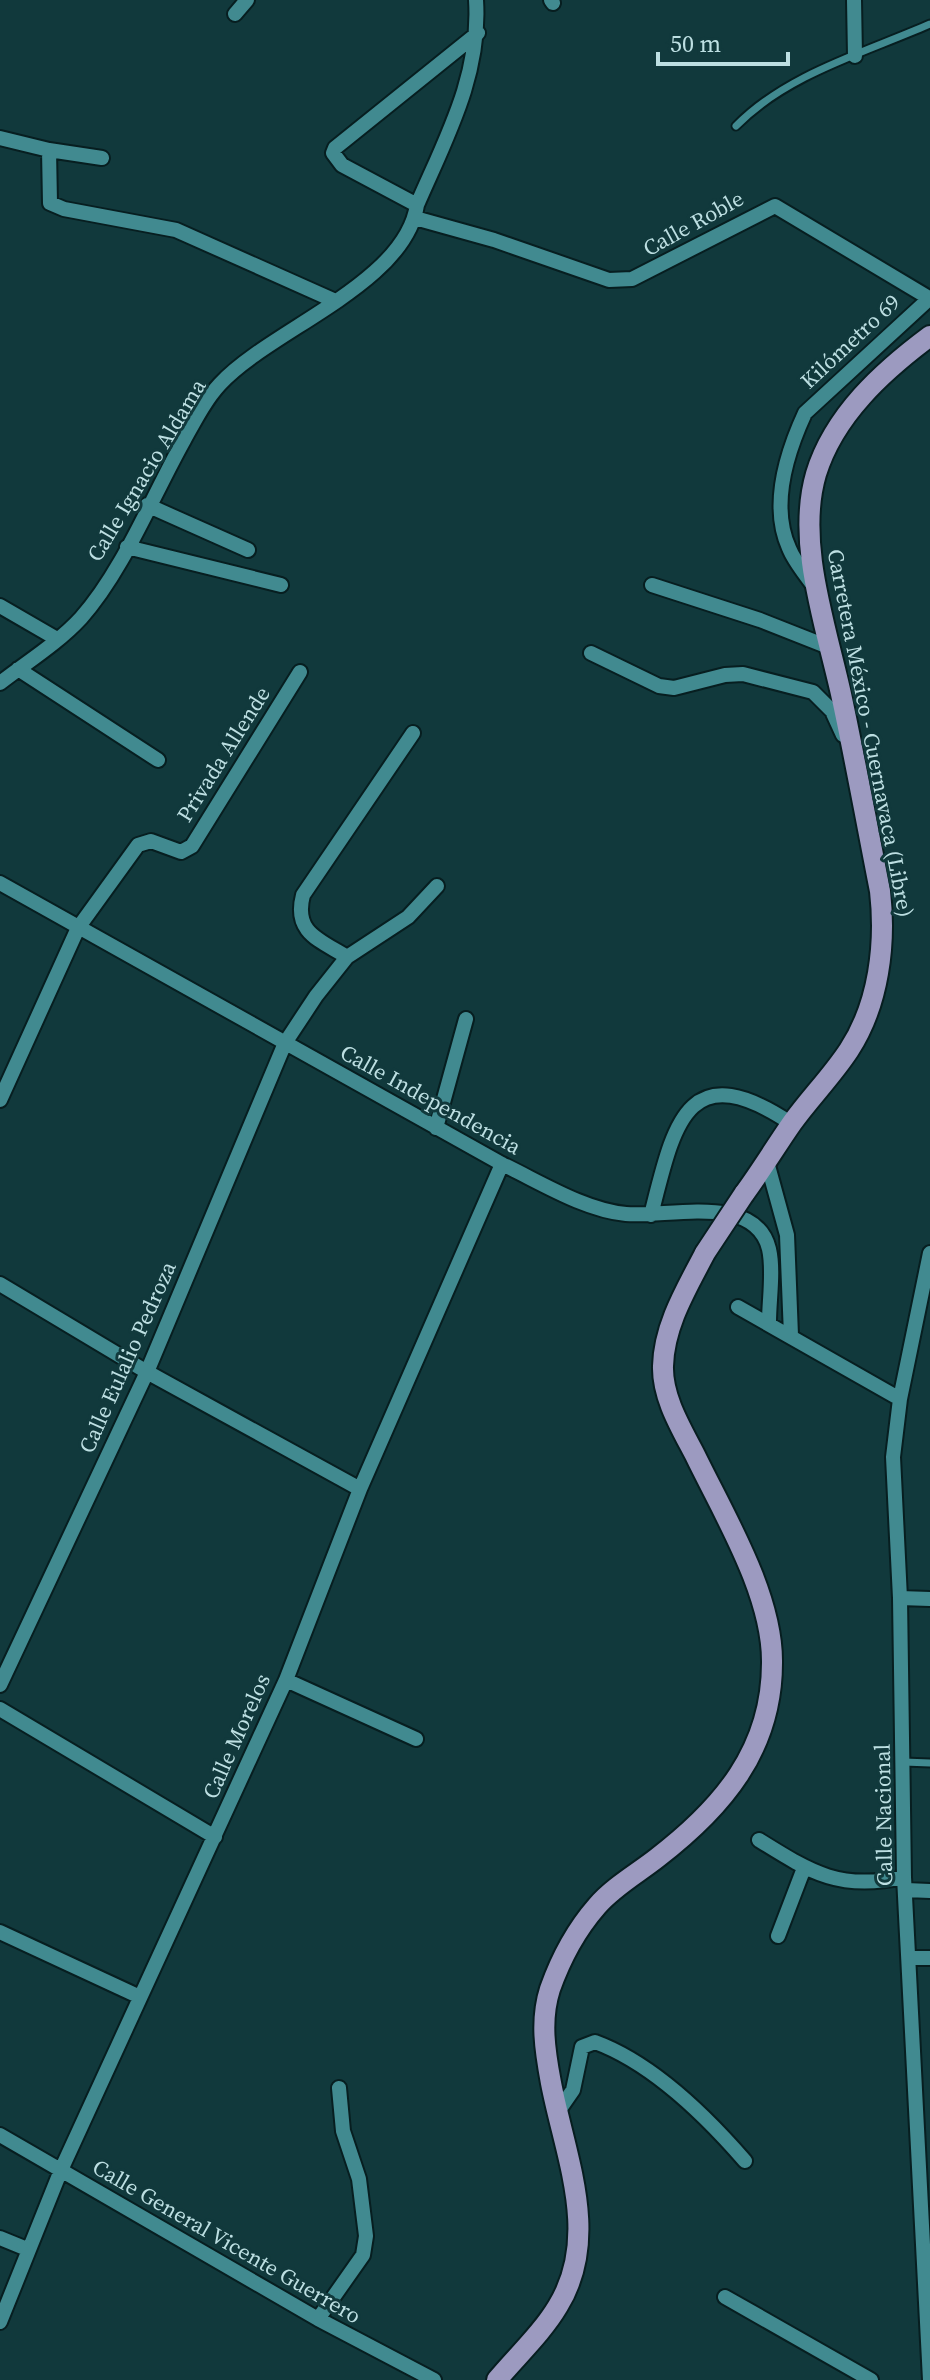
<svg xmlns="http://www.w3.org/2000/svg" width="930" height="2380" font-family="'Source Serif 4',serif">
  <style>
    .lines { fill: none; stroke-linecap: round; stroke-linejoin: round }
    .service-casing { stroke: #071e20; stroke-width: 11 }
    .minor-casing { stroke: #071e20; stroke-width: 18 }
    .primary-casing { stroke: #071e20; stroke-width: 24 }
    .service { stroke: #418a90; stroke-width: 7 }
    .minor { stroke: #418a90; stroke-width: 14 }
    .primary { stroke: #9c9ac0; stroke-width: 20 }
    .primary-bridge-casing { stroke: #071e20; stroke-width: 24; stroke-linecap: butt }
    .primary-bridge { stroke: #9c9ac0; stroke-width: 20 }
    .labels { text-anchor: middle; stroke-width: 6; stroke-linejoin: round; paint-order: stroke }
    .street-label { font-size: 22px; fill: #bddfe2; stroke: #11393c }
  </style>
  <rect width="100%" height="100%" fill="#11393c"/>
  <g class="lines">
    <g class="service-casing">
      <path id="service" d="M736,126C787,74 864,53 930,24
        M904,1762L930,1763"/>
    </g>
    <g class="minor-casing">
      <path id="minor" d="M551,0L553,3
        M854,0L855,56
        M235,14L247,0
        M0,138L49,150L50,203L64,209L176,230L333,300
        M49,150L102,158
        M417,205L342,165L333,153L335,148L478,33
        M415,218L494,240L609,280L632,279L775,206L929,298
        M147,505L248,550
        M127,547L281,585
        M652,585L760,620L831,648
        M813,585C805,574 794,561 789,548C770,506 787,452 805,413L930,298
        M0,606L57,639
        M591,653L659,686L674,688L725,675L743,674L813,692L832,711L843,735
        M18,669L158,760
        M0,683C27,662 58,643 81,618C123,571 152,497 184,440C194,422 205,400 220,384C271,329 405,284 417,205C446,138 481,75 476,0
        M0,883L502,1164C540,1182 584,1210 626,1214C666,1218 755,1192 769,1249C774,1271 769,1300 769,1322
        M347,957C320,940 293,933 303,895L413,733
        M0,1100L78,928L138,845L151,841L181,852L192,846L300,672
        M436,1128L466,1019
        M767,1162L787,1235L791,1335
        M651,1215C674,1125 686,1053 792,1124
        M0,1284L147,1372L360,1489
        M738,1307L900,1399
        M900,1598L930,1599
        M286,1680L416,1739
        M0,1685L147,1372L285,1043L316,996L347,957L408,917L437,886
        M0,1709L215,1837
        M759,1840C812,1873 840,1891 904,1877
        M906,1890L930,1891
        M0,1932L140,1997
        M778,1936L804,1868
        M911,1958H930
        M557,2113L573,2090L582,2047L595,2042C652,2063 706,2116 745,2161
        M0,2135L318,2319L434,2380
        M0,2238L27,2249
        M725,2297L871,2380
        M318,2319L363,2255L366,2236L359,2179L343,2131L339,2088
        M0,2322L61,2170L286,1680L360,1489L502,1164
        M930,2380L904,1877L900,1598L893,1457L900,1399L930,1253"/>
    </g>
    <g class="primary-casing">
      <path id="primary" d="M744,1194C761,1171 776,1146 792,1123C810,1098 832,1076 849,1050C879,1004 886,944 880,891C867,825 855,759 841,694C826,626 796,542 816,474C834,415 883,371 930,336
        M497,2380C517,2356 542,2333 558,2306C601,2236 565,2156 551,2083C545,2051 540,2020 550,1989C561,1958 576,1930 597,1906C613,1887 638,1873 657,1858C722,1808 772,1750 772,1663C773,1595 724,1515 695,1455C681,1428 662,1397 663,1366C664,1325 687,1288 705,1253"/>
    </g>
    <use href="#service" class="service"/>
    <use href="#minor" class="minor"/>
    <use href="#primary" class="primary"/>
    <g class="primary-bridge-casing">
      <path id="primary-bridge" d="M705,1253L744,1194"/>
    </g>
    <use href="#primary-bridge" class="primary-bridge"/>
  </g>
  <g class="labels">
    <g class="street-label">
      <text transform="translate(693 223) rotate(-29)" y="8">Calle Roble</text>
      <text transform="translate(850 341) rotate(-43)" y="8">Kilómetro 69</text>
      <text transform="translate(146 470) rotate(-59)" y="8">Calle Ignacio Aldama</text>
      <text transform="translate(871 733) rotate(79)" y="8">Carretera México - Cuernavaca (Libre)</text>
      <text transform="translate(223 754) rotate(-58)" y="8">Privada Allende</text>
      <text transform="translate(431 1099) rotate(29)" y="8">Calle Independencia</text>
      <text transform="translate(127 1357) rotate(-66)" y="8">Calle Eulalio Pedroza</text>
      <text transform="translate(236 1736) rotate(-66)" y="8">Calle Morelos</text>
      <text transform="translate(883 1815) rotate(-91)" y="8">Calle Nacional</text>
      <text transform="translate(227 2241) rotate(30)" y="8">Calle General Vicente Guerrero</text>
    </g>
  </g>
  <path d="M658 52v12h130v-12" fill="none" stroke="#bddfe2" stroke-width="4"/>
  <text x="670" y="52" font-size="24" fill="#bddfe2" stroke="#11393c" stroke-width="6" paint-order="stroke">50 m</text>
</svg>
